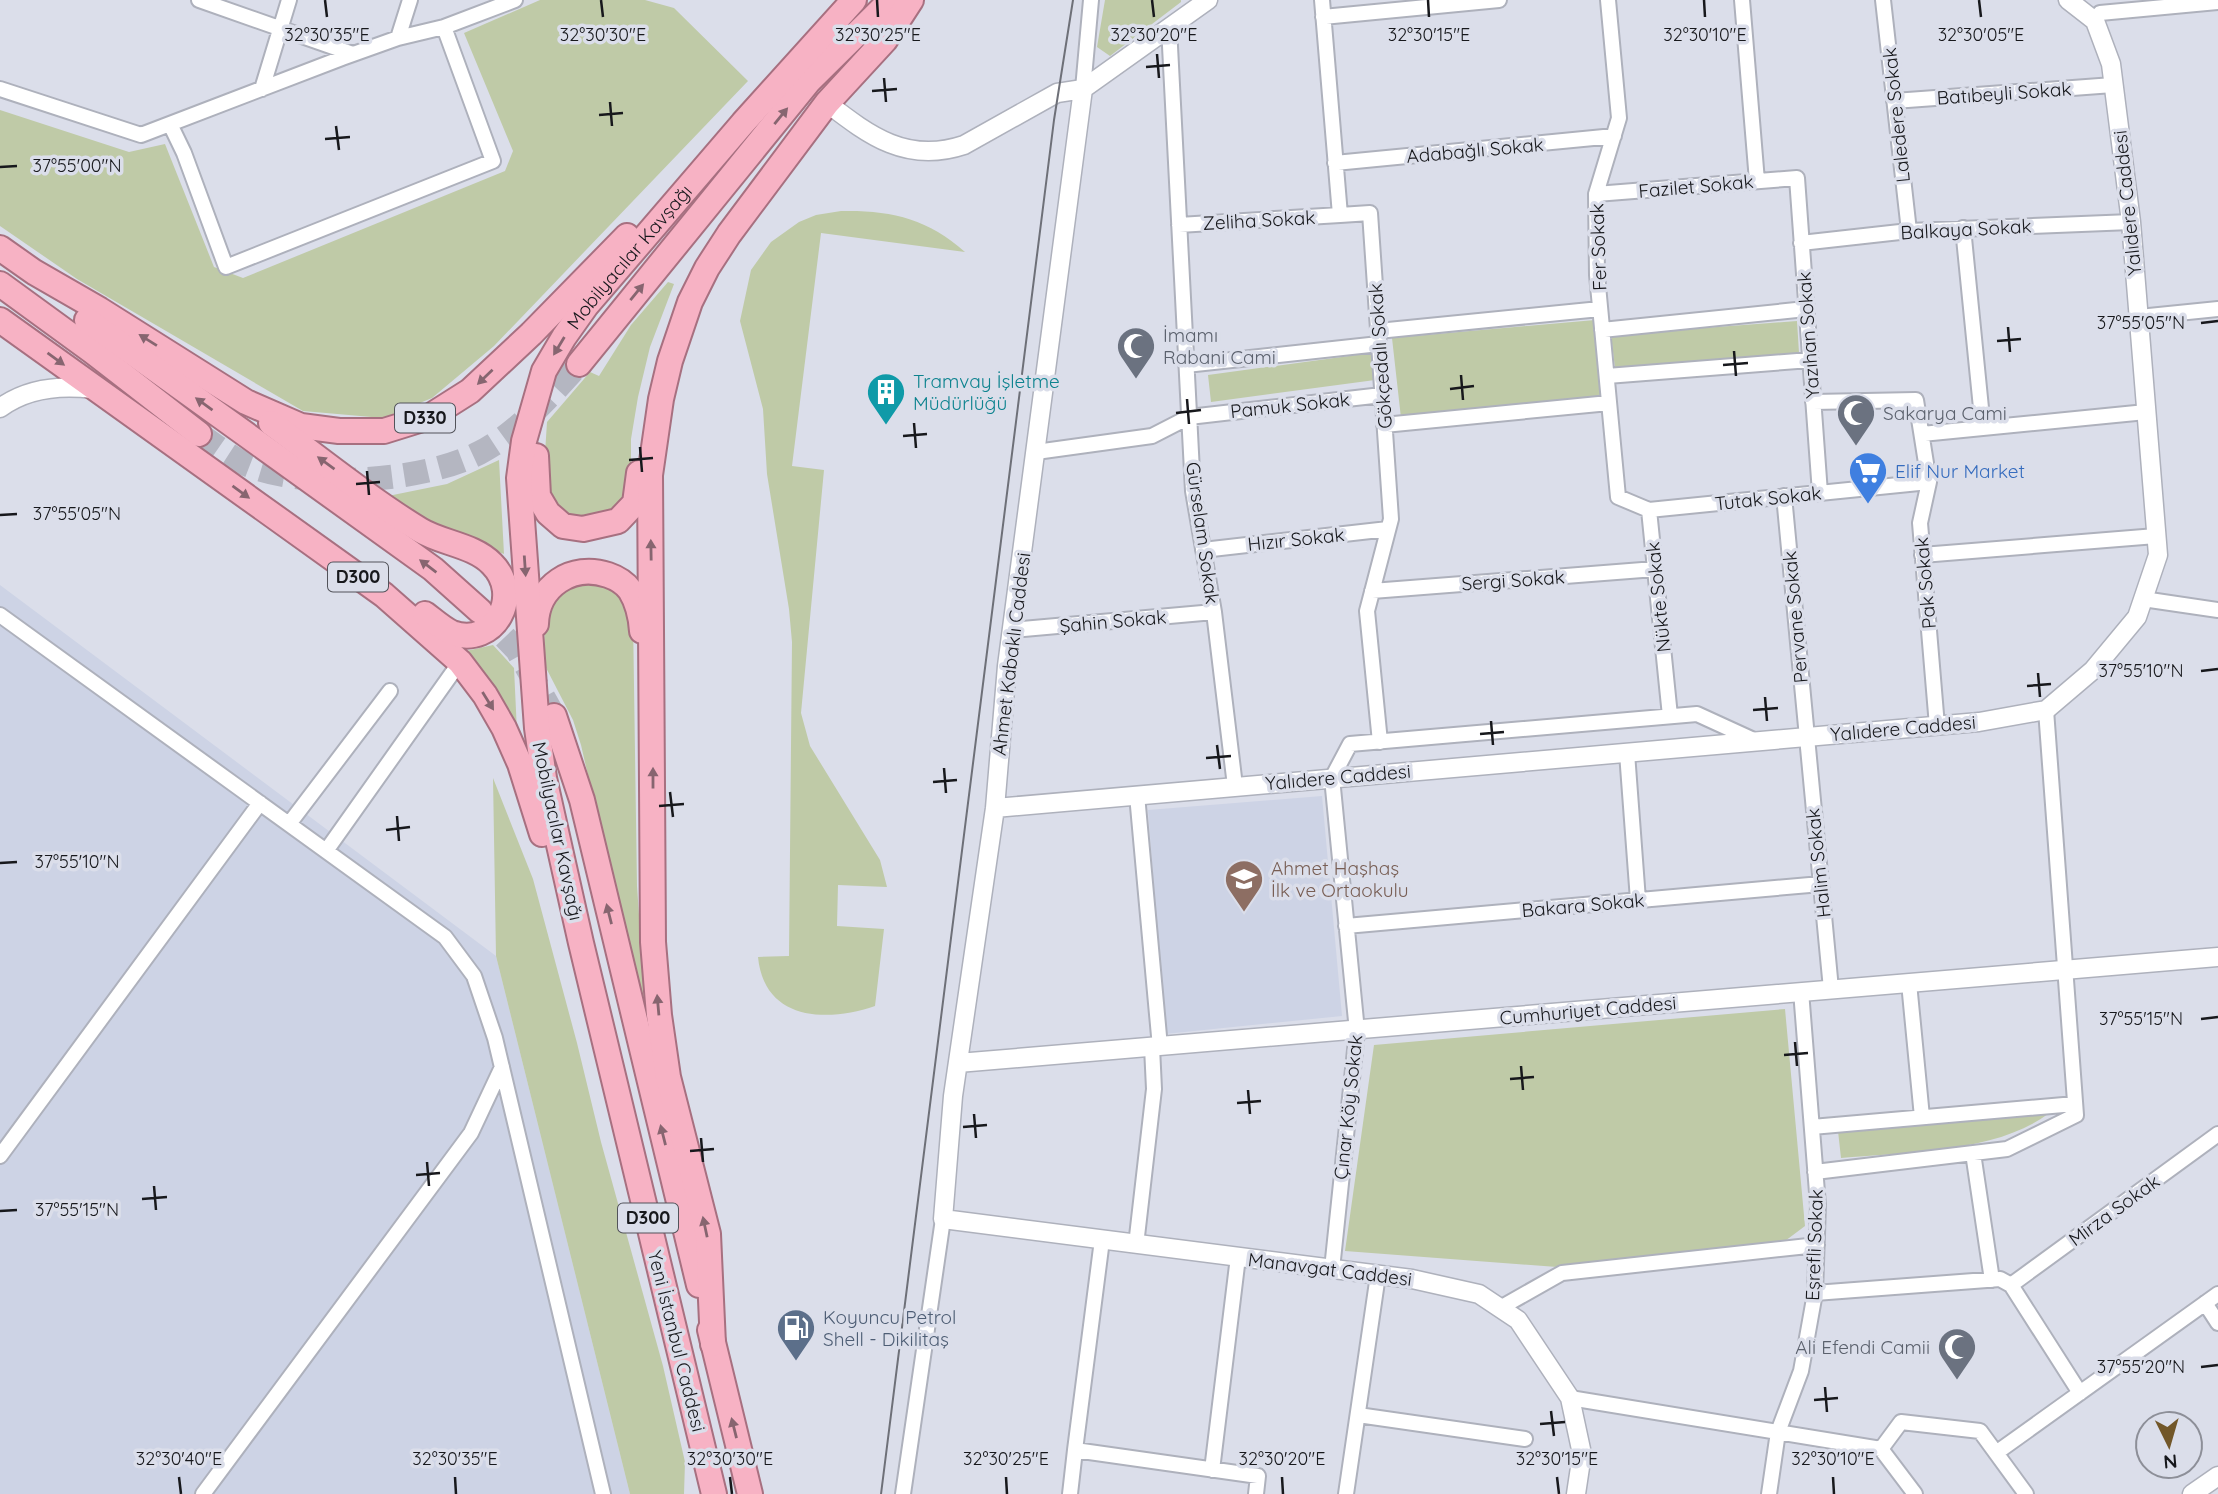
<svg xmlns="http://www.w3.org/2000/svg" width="2218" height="1494" font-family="Quicksand,sans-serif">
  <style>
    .built { fill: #cdd3e5 }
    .green { fill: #bfcaa7 }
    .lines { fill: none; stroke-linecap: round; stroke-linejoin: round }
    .trunk-tunnel { stroke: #b4b6c1; stroke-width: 24; stroke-dasharray: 24 12; stroke-linecap: butt }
    .minor-casing { stroke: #aeb1bc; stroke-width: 18 }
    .tertiary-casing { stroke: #aeb1bc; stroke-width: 21 }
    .trunk-casing { stroke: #a77080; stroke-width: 28 }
    .minor { stroke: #fff; stroke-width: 14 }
    .tertiary { stroke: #fff; stroke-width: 18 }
    .trunk { stroke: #f7b2c4; stroke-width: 24 }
    .tram { stroke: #6e7078; stroke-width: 2 }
    .oneway { fill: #876570 }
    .ticks { fill: none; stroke: #17181c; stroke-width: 2.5 }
    .labels { text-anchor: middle; stroke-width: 7; stroke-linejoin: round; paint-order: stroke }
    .shield { fill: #dbdeea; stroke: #52535a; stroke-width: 2 }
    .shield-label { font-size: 18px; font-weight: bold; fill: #17181c }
    .street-label { font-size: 19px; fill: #17181c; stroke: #dbdeea }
    .worship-label { font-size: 19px; fill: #5b616d; stroke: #dbdeea; text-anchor: start }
    .culture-label { font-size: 19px; fill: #0d838f; stroke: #dbdeea; text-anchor: start }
    .shop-label { font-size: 19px; fill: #366cbe; stroke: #dbdeea; text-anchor: start }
    .education-label { font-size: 19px; fill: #785e54; stroke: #dbdeea; text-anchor: start }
    .service-label { font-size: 19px; fill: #4e5e75; stroke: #dbdeea; text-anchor: start }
    .ticks-label { font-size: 18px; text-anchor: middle; fill: #17181c; stroke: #dbdeea; stroke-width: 7; stroke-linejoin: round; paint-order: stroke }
  </style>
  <rect width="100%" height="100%" fill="#dbdeea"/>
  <path class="built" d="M0,585L496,956L630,1494H0Z
    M1322,796L1342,1016L1165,1034L1148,810Z"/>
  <path class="green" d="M540,0H645L674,8L748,81L494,346L432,398L383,418L303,411L77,279L0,226V110L129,152L165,144L214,267L243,278L505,171L513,151L464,33Z
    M1105,0H1181V2L1110,56L1097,47Z
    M841,211C890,210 927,218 965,252L821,233L792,466L824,470L801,713L810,746L880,860L887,887L838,885L837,926L884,929L875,1006C826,1023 764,1020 758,957L789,956L792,642L789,609L767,474L763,409L740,321L751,270L771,242L799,222L816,215Z
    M668,282L674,284L650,347L638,397L631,439V491L614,513L571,520L550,499L544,469L547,422L590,372L599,376L631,325Z
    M1595,320L1602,397L1401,418L1392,338Z
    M1797,321L1799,353L1615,368L1611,335Z
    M1371,353L1375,380L1211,402L1208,375Z
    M499,460L504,554L435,527L388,496L447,484Z
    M593,582L620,593L633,618L637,886L647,1031L581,745L573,720L543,662L545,628L557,597L567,586Z
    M493,645L514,668L517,732L466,651Z
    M493,778L533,879L577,1043L601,1142L663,1366L685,1462L684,1494H630L496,956Z
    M1785,1009L1805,1226L1785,1241L1557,1267L1345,1251L1374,1045Z
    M2048,1114C1995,1153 1905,1152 1841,1158L1838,1131Z"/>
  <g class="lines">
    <path class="trunk-tunnel" d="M199,434C212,443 225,453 239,461C298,491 421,483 479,453C518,433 550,396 579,364
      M480,611L517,650L554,716"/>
    <g class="minor-casing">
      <path id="minor" d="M199,0L353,54
        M1322,0L1340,215L1370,213L1391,519L1367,611L1380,742
        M1608,0L1619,118L1596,194L1597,275L1618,497L1649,510L1670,716
        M1742,0L1757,181
        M1883,0L1909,231
        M1323,17L1499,0
        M2095,21L2100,13L2218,2
        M1169,27L1193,491L1214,612L1235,786
        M398,38L410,0
        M0,89L141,135L342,58L398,38L444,27L515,0
        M262,89L289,0
        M1083,89L1091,0
        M1894,101L2113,85
        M170,124L184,153L226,267L493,161L444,27
        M1335,163L1614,136
        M1596,194L1797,178L1820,493
        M1179,225L1340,215
        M1963,228L1983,428
        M1801,243L1909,231L2131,222
        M2139,317L2218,309
        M1602,330L1806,309
        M1378,331L1600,309
        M1186,365L1379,344
        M1607,376L1810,360
        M1813,402L1916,400L1929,482L1920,523L1937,726
        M1384,425L1609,403
        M1922,434L2146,412
        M1036,452L1152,436L1189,417L1382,395
        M1784,496L1831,989
        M1649,510L1929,482
        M1203,550L1388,529
        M1922,555L2156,536
        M1372,591L1655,569
        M2143,599L2218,610
        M0,615L445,937L474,976L495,1038L603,1494
        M1012,630L1214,612
        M1627,753L1638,900
        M1137,795L1160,1047
        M289,824L390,691
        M326,851L460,662
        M1346,926L1821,884
        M1909,983L1922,1117
        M1812,1127L2075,1104
        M1973,1153L1992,1280
        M0,1156L260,803
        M1815,1172L2007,1149L2076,1115L2046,710
        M1102,1240L1075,1450L1258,1476L1256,1494
        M1136,1245L1154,1089L1152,1047
        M1332,1269L1357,1031L1332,778L1350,744L1697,714L1756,741
        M2011,1285L2218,1134
        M1815,1293L2000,1279L2011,1285L2080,1393
        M2205,1303L2218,1323
        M1500,1308L1562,1273L1817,1245
        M1570,1398L1881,1449L1915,1494
        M1358,1415L1525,1439
        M1881,1449L1901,1422L1980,1431L2026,1494
        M1996,1453L2218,1294
        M1212,1470L1238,1257
        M203,1494L471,1133L502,1067
        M903,1494L943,1219
        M1070,1494L1075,1450
        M1346,1494L1378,1275
        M1769,1494L1778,1432L1801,1371L1815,1293L1818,1205L1801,991"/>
    </g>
    <g class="tertiary-casing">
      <path id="tertiary" d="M1083,89L1007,666L995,808L953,1096L943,1219L1412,1279L1479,1294L1518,1320L1570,1398L1582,1454L1576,1494
        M827,103C870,136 907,164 964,145L1057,93L1083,89L1208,0
        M0,408C27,388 61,385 93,389
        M995,808L1979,722L2046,710L2093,670L2137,617L2158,555L2131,222L2111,64L2095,21L2068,0
        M958,1063L2218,957
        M2192,1494L2218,1476"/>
    </g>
    <g class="trunk-casing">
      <g id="trunk">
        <path d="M0,248L34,272L100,310L246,402L301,426L339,431H384L429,417L470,391L531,334L627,236"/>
        <path d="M0,284L92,351L199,434"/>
        <path d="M0,320L384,595L460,662L485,695L504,728L520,764L542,834"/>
        <path d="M87,320L433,569L480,611"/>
        <path d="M579,364L809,81L891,0"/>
        <path d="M271,423C320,459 368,498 420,530C441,543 474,545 492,564C523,595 495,648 452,633C443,629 433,620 425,614"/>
        <path d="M536,456L538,496L548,513L563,526L583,529L618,521L635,503L639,473"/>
        <path d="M536,624C537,586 572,563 608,575C617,578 624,582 630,590C638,603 641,616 642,631"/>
        <path d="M554,716L582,800L699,1285"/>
        <path d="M710,1330L750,1494"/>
        <path d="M713,1344L708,1234L668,1077L659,1015L653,942L650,475L661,399L670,361L690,302L707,268L729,234L827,103L885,40L911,0"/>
        <path id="s1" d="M714,1494L581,943L544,778L537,728L519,478L524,441L544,371L564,337L586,306L743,123L854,0"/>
      </g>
    </g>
    <use href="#minor" class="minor"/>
    <use href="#tertiary" class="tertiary"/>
    <use href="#trunk" class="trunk"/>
    <path class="tram" d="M881,1494L1054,120L1073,0"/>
  </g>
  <defs><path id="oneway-solid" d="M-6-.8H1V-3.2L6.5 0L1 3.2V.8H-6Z" transform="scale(1.75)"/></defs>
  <g class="oneway">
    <use href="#oneway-solid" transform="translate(781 116) rotate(-51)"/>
    <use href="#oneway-solid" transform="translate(637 292) rotate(-51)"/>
    <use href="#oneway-solid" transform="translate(148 340) rotate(-148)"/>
    <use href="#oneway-solid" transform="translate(559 346) rotate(121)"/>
    <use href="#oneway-solid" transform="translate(56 359) rotate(36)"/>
    <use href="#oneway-solid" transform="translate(485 377) rotate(136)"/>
    <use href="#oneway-solid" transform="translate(204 404) rotate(-144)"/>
    <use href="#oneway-solid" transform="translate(326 463) rotate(-144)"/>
    <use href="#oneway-solid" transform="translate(241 492) rotate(36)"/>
    <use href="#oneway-solid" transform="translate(651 550) rotate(-91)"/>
    <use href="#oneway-solid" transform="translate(428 566) rotate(-143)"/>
    <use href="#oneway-solid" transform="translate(525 566) rotate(86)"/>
    <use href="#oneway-solid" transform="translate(488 701) rotate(58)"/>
    <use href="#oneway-solid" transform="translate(653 778) rotate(-90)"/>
    <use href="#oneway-solid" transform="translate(609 914) rotate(-104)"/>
    <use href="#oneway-solid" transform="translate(658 1005) rotate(-95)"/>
    <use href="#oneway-solid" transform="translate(663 1135) rotate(-104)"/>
    <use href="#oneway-solid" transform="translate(705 1227) rotate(-102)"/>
    <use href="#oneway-solid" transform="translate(734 1428) rotate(-104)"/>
  </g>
  <path class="ticks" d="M325,0L327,17M601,0L603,17M877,0L878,17M1152,0L1154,17M1428,0L1429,17M1704,0L1705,17M1979,0L1981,17M1157,54L1159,78M1146,67L1170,65M884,78L886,102M872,91L897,89M610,102L612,126M599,115L623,113M336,126L339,150M325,139L350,137M0,167L17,166M2201,323L2218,321M2008,327L2010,352M1997,341L2021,339M1734,351L1736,376M1723,365L1748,363M1461,375L1463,400M1450,389L1474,386M1187,399L1189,424M1176,413L1201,410M914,423L916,448M903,436L927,434M640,447L642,472M629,460L653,458M367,471L369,495M356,484L380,482M0,515L17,514M2201,671L2218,669M2038,673L2040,697M2027,686L2051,684M1765,697L1767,721M1753,710L1778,708M1491,721L1493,745M1480,734L1504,732M1217,745L1220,769M1206,758L1231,756M944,768L946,793M933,782L957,780M670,792L673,817M659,806L684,804M397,816L399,841M386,830L410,827M0,863L17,862M2201,1019L2218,1017M1795,1042L1797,1066M1784,1055L1808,1053M1521,1066L1523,1090M1510,1079L1534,1077M1248,1090L1250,1114M1237,1103L1261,1101M974,1114L976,1138M963,1127L987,1125M701,1138L703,1162M690,1151L714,1149M427,1162L429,1186M416,1175L440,1173M154,1186L156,1210M142,1199L167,1197M0,1211L17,1210M2201,1367L2218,1365M1825,1387L1827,1412M1814,1400L1838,1398M1551,1411L1554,1436M1540,1424L1565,1422M179,1477L181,1494M455,1477L456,1494M730,1477L732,1494M1006,1477L1007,1494M1282,1477L1283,1494M1557,1477L1559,1494M1833,1477L1834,1494"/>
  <defs>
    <g id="mosque-pin" transform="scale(2.0125)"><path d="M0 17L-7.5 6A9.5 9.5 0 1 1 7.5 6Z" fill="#6b7280" stroke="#dbdeea"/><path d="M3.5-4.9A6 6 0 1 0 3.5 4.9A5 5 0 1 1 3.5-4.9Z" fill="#fff"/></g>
    <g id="building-pin" transform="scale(2.0125)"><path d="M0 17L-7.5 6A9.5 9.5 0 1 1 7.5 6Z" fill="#0f9aa8" stroke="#dbdeea"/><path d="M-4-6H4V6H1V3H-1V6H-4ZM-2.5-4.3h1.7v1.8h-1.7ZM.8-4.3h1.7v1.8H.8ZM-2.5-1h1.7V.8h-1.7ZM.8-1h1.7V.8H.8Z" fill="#fff"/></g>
    <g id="supermarket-pin" transform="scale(2.0125)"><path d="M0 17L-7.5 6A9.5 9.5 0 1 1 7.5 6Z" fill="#3f7fe0" stroke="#dbdeea"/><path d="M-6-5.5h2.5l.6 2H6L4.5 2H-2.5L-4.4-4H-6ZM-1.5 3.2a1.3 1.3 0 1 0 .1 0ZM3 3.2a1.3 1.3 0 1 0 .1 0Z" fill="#fff"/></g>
    <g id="school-pin" transform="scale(2.0125)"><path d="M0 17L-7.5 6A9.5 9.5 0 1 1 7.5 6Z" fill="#8d6e63" stroke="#dbdeea"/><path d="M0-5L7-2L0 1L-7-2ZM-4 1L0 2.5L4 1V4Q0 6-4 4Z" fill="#fff"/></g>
    <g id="fuel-pin" transform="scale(2.0125)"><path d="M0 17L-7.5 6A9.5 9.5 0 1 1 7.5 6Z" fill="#5c6f8a" stroke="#dbdeea"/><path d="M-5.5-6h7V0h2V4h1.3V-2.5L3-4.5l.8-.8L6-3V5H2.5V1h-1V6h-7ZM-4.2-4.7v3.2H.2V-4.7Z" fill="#fff"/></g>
  </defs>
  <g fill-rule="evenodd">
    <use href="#mosque-pin" x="1136" y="346"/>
    <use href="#building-pin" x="886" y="392"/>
    <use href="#mosque-pin" x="1856" y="413"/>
    <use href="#supermarket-pin" x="1868" y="471"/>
    <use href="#school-pin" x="1244" y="879"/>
    <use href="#fuel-pin" x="796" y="1328"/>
    <use href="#mosque-pin" x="1957" y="1347"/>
  </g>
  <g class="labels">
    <g class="shield">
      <rect x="395" y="403.5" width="60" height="29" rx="5"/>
      <rect x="328" y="562.5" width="60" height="29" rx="5"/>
      <rect x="618" y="1203.5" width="60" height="29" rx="5"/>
    </g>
    <g class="shield-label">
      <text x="425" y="424">D330</text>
      <text x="358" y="583">D300</text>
      <text x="648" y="1224">D300</text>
    </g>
    <g class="street-label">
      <text transform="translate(2004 93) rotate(-4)" y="7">Batıbeyli Sokak</text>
      <text transform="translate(1896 115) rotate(-96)" y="7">Laledere Sokak</text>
      <text transform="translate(1475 150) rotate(-5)" y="7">Adabağlı Sokak</text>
      <text transform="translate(1696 186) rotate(-5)" y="7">Fazilet Sokak</text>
      <text transform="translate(2127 203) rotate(-96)" y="7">Yalıdere Caddesi</text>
      <text transform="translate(1259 220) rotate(-3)" y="7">Zeliha Sokak</text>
      <text transform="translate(1966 229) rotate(-3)" y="7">Balkaya Sokak</text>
      <text transform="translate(1598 247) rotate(-92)" y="7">Fer Sokak</text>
      <text dy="7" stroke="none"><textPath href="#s1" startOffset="1290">Mobilyacılar Kavşağı</textPath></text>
      <text transform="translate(1808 335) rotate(-94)" y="7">Yazıhan Sokak</text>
      <text transform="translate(1380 356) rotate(-94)" y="7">Gökçedalı Sokak</text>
      <text transform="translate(1290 405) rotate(-6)" y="7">Pamuk Sokak</text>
      <text transform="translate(1768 498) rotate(-6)" y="7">Tutak Sokak</text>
      <text transform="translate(1203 533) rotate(82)" y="7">Gürselam Sokak</text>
      <text transform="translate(1296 539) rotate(-6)" y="7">Hızır Sokak</text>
      <text transform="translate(1513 580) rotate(-4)" y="7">Sergi Sokak</text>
      <text transform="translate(1925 583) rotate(-95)" y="7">Pak Sokak</text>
      <text transform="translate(1658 597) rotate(-96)" y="7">Nükte Sokak</text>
      <text transform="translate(1795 617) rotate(-95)" y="7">Pervane Sokak</text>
      <text transform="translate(1113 621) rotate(-5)" y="7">Şahin Sokak</text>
      <text transform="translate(1011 654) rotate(-83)" y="7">Ahmet Kabaklı Caddesi</text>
      <text transform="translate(1903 728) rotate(-5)" y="7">Yalıdere Caddesi</text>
      <text transform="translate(1338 777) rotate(-5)" y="7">Yalıdere Caddesi</text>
      <text transform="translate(558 831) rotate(78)" y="7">Mobilyacılar Kavşağı</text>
      <text transform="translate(1818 863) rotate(-96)" y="7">Halim Sokak</text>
      <text transform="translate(1583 905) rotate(-5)" y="7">Bakara Sokak</text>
      <text transform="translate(1588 1010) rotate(-5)" y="7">Cumhuriyet Caddesi</text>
      <text transform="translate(1348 1107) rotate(-84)" y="7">Çınar Köy Sokak</text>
      <text transform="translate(2114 1210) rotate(-36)" y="7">Mirza Sokak</text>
      <text transform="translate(1814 1245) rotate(-88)" y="7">Eşrefli Sokak</text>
      <text transform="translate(1330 1269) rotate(7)" y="7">Manavgat Caddesi</text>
      <text transform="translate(677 1341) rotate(76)" y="7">Yeni İstanbul Caddesi</text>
    </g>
    <g class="worship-label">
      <text x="1163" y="342">İmamı<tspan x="1163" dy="22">Rabani Cami</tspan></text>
      <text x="1883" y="420">Sakarya Cami</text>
      <text x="1930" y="1354" text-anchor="end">Ali Efendi Camii</text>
    </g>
    <g class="culture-label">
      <text x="913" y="388">Tramvay İşletme<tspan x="913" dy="22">Müdürlüğü</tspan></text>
    </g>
    <g class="shop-label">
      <text x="1895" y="478">Elif Nur Market</text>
    </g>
    <g class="education-label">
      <text x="1271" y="875">Ahmet Haşhaş<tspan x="1271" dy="22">İlk ve Ortaokulu</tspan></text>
    </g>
    <g class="service-label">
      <text x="823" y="1324">Koyuncu Petrol<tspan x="823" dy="22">Shell - Dikilitaş</tspan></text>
    </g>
  </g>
  <g class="ticks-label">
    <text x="327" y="41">32°30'35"E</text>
    <text x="603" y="41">32°30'30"E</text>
    <text x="878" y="41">32°30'25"E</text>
    <text x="1154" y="41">32°30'20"E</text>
    <text x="1429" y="41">32°30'15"E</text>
    <text x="1705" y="41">32°30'10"E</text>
    <text x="1981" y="41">32°30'05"E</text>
    <text x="77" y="172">37°55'00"N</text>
    <text x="2141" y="329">37°55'05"N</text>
    <text x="77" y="520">37°55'05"N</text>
    <text x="2141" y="677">37°55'10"N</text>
    <text x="77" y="868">37°55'10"N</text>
    <text x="2141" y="1025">37°55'15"N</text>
    <text x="77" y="1216">37°55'15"N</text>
    <text x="2141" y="1373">37°55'20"N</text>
    <text x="179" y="1465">32°30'40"E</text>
    <text x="455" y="1465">32°30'35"E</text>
    <text x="730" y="1465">32°30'30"E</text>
    <text x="1006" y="1465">32°30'25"E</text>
    <text x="1282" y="1465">32°30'20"E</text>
    <text x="1557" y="1465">32°30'15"E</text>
    <text x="1833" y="1465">32°30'10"E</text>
  </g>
  <g transform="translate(2169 1445) rotate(175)"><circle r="33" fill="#dbdeea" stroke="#8d8f98" stroke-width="2"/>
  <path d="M0-5L12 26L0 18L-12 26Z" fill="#725729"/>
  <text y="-10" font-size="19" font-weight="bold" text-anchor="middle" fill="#17181c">N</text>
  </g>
</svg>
